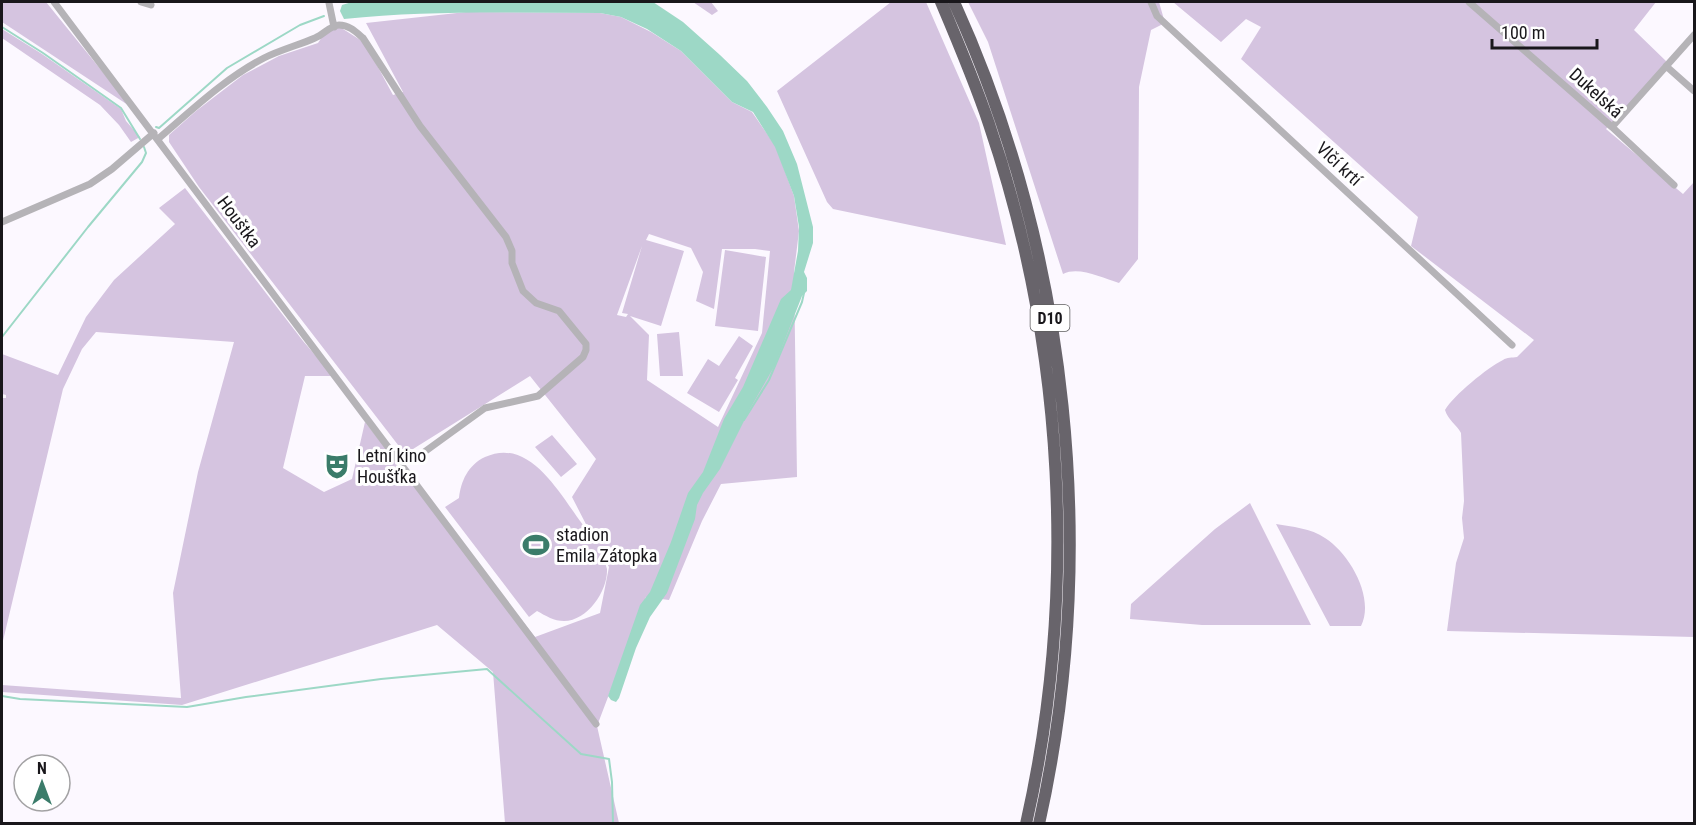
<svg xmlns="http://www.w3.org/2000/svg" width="1696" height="825" font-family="'Roboto Condensed',sans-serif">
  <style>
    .green { fill: #d5c4e0; fill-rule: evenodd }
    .water { fill: #9dd8c6 }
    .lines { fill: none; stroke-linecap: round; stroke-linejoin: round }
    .stream { stroke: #9dd8c6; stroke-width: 2 }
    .minor { stroke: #b5b3b7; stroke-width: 7 }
    .motorway { stroke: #68646b; stroke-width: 12 }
    .labels { text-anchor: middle; stroke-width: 6; stroke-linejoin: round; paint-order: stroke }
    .shield { fill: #fff; stroke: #5e5d5f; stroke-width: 1.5 }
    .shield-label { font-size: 16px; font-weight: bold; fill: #19171b }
    .street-label { font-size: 18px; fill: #19171b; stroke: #fff }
    .poi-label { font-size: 18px; fill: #19171b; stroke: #fff; text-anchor: start }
  </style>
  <rect width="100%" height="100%" fill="#fcf8ff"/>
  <path class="green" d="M2,2H46L131,107L2,22Z
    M693,2H711L718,11L712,15Z
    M891,2H926L979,123L1006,245L833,209L827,202L777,91Z
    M968,2H1159L1165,23L1151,30L1139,87L1138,259L1119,283C1102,278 1079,266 1063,274L988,42Z
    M1173,2H1656L1634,30L1668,63L1606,129L1683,194L1694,182V637L1447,631L1456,563L1464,538L1462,518L1464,501L1461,433C1456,424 1448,420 1445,410C1454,395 1487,368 1503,360C1507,357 1512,358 1517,357L1534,340L1411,246L1418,217L1241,59L1261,27L1246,19L1221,42Z
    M466,12L600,13L621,17L651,32L681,51L732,102L752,112L776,147L794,196L799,231L794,272L797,477L721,484L702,521L669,600L646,597L597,726L619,823H505L493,672L437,625L182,705L2,692V685L181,698L173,593L198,472L234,342L96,332L82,349L63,389L2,645V398H6V395L2,394V354L58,375L86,317L114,280L175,224L159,208L185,188L303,341L333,376H305L283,468L324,492L352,479L365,422L535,637L600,613L609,567L605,560C605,563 606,566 607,569C608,590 588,621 564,621C554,621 546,616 537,611L529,617L445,507L459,498C461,481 468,465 485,457C535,434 566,508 592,536L572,497L596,459L530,376L405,454L199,187L169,142V135L196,111L243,75L279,56L318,43L332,22L365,43L393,95L403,92L366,23ZM649,234L691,248L703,272L696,301L714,309L722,249H755L770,251L762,333L718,427L647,380L649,335L630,316L661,326L684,251L646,240ZM642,246L622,313L628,314L626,317L617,315Z
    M2,29L42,54L121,109L126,121L140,137L131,142L119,125L100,105L2,38Z
    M725,250L766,257L758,331L715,326Z
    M679,332L683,376H660L657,334Z
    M739,336L753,346L735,378L738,380L719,412L687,393L708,359L719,366Z
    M552,435L577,464L561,477L535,447Z
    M1250,503L1311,625H1202L1130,619L1131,604L1215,529Z
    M1276,524C1292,527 1311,528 1325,538C1350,554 1375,598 1361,626H1330Z"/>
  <path class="water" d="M352,2H653L683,22L720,55L747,81L767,107L783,131L797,164L813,227V243L804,272L807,278V291L802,296L775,365L751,407L720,469L703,493L697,505L695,519L667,593L650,617L636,648L619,698L616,702L611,700L608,696L640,605L650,592L671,542L688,493L703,472L724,419L743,387L781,299L791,290L798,251L799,227L794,196L775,147L753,112L732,102L681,51L647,29L621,17L600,13C514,13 429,10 344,19L340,11L342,5Z"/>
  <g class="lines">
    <path class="stream" d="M2,27L43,53L121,108L140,139
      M156,127L159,128L227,68L300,25L324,16
      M2,337L88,227L142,162L146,153L144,147
      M744,420L769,380L802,302L804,293
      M2,696L20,699L187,707L246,697L381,679L487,669L581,754L609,759L612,782L613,824"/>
    <path class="minor" d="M54,2L596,724
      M141,2L151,5
      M1151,2L1157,16L1512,345
      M1469,2L1612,127L1674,185
      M329,3L334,27
      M1666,66L1694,91
      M1612,127L1694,35
      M158,139C192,110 224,79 264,58C280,50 299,45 315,38C323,35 331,25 339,25C349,25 356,32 363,38L420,126L506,237L512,251V263L523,291L536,303L559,311L586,344V350L583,357L538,396L485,408L416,458L398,461
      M2,222L90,184L112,169L154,133"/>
    <path class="motorway" d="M941,2C958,42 975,82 989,124C1065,347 1078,594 1026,824
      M954,2C1069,255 1100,551 1039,824"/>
  </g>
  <defs>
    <g id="theatre-bare" transform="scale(2.07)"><path d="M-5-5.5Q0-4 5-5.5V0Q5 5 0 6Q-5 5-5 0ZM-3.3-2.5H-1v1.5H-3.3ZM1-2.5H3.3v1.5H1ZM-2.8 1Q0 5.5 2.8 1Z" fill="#3b7c6a" stroke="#fff" stroke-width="2.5" paint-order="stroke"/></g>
    <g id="stadium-bare" transform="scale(2.07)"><path d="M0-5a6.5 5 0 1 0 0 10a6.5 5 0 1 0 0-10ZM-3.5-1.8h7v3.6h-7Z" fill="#3b7c6a" stroke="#fff" stroke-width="2.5" paint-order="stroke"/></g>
  </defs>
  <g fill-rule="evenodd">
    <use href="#theatre-bare" x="337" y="466"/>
    <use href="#stadium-bare" x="536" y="545"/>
  </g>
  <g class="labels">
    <rect class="shield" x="1030.5" y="305" width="39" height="26" rx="4.5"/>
    <g class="shield-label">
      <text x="1050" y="324">D10</text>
    </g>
    <g class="street-label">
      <text transform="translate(1596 93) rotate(42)" y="6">Dukelská</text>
      <text transform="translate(1339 164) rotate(43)" y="6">Vlčí krtí</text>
      <text transform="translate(239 222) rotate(53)" y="6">Houštka</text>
    </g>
    <g class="poi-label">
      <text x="357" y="462">Letní kino<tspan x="357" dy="21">Houšťka</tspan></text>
      <text x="556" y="541">stadion<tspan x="556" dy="21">Emila Zátopka</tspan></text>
    </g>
  </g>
  <rect width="1696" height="825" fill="none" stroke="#19171b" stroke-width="6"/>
  <g transform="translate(42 783)"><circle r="28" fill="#ffffff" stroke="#a3a2a4" stroke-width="1.5"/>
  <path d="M0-4.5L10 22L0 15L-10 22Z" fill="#3b7c6a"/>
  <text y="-9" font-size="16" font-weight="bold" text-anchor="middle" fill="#19171b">N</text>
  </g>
  <path d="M1492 39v9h105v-9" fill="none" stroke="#19171b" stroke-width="3"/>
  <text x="1501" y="39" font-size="18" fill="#19171b" stroke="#ffffff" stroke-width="4.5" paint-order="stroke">100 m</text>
</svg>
